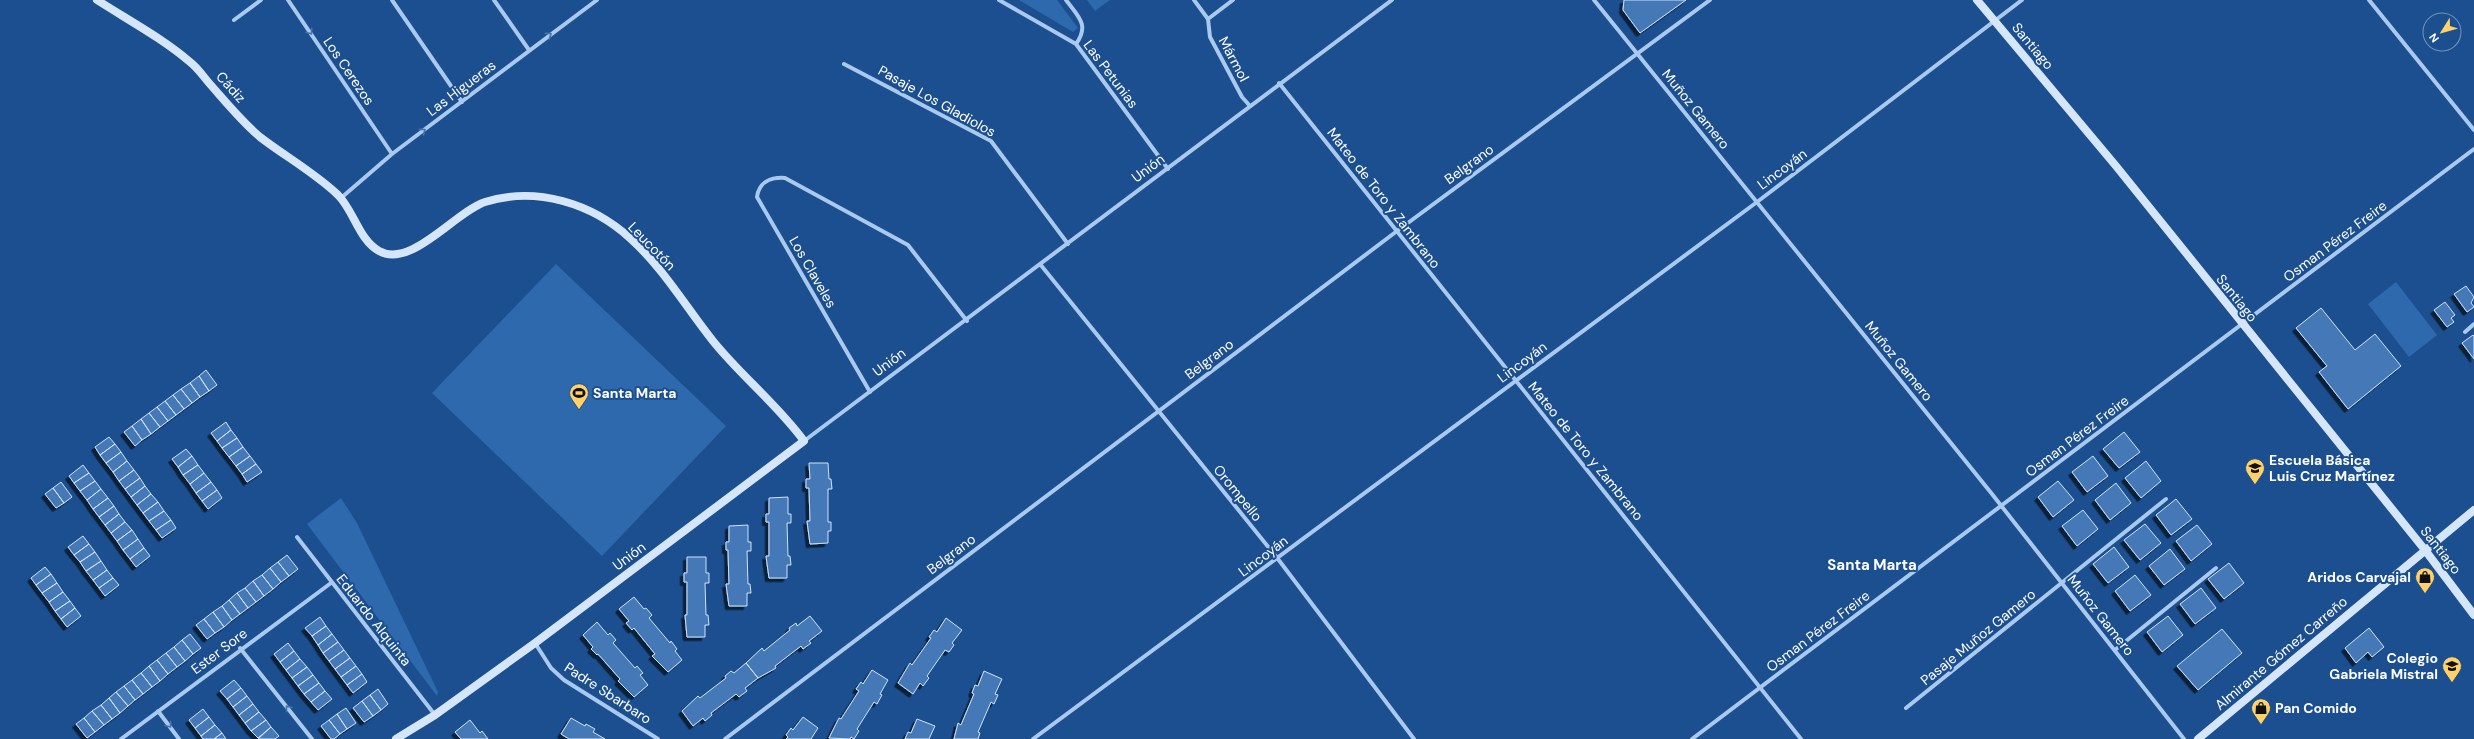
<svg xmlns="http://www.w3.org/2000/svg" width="2474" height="739" font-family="'DM Sans',sans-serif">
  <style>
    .green { fill: #2e69ad }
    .building { fill: #4478b7; stroke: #cfe3fa; filter: url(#shadow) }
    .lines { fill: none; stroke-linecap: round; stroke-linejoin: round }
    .street { stroke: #a9c9ee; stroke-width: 4 }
    .secondary { stroke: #d6e6fa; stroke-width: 8 }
    .oneway { stroke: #4674ac }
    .labels { text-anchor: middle; stroke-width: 4; stroke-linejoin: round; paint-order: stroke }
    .street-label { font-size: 14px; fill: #fff; stroke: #1b4f8f }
    .poi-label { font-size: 14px; font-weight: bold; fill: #fff; stroke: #1b4f8f; text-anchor: start }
    .neighbourhood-label { font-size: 15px; font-weight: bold; fill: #fff; stroke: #1b4f8f }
  </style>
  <defs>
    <filter id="shadow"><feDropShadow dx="-3.5" dy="3.5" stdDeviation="0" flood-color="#0009"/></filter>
  </defs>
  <rect width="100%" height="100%" fill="#1b4f8f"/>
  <path class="green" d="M1019,0H1057L1078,28L1073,32Z
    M1087,0H1110L1095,11Z
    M556,264L726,426L602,556L432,393Z
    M2396,282L2437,335L2409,357L2368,304Z
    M341,498L357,523L438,692L437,696L307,524Z"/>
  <path class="building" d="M1624,0H1686L1640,33L1623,10Z
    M2466,286L2474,297L2471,303L2474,307L2467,312L2454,294Z
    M2445,302L2455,315L2451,318L2454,322L2447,327L2434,310Z
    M2321,308L2355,350L2375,334L2401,366L2348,409L2319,372L2327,366L2296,328Z
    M2473,335L2474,336V359L2462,343Z
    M206,370L217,385L209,391L199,376Z
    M199,376L209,391L200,397L190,383Z
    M190,383L200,397L192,403L181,389Z
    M181,389L192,403L184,409L173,395Z
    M173,395L184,409L176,415L165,401Z
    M165,401L176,415L168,421L157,407Z
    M157,407L168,421L160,427L149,413Z
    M149,413L160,427L151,434L141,419Z
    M141,419L151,434L142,440L132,426Z
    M226,422L231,430L217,441L211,433Z
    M132,426L142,440L135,446L124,432Z
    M231,430L237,438L222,448L217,441Z
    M2124,432L2140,452L2119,468L2103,449Z
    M109,437L115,444L100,455L95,447Z
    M237,438L243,447L229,457L222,448Z
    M115,444L121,452L106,463L100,455Z
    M243,447L250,456L236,466L229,457Z
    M186,449L192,456L178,467L172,459Z
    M121,452L127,461L113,472L106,463Z
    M192,456L198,465L183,475L178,467Z
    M250,456L256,464L242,474L236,466Z
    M2093,456L2108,476L2087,492L2072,472Z
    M127,461L134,470L119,481L113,472Z
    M2146,461L2161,481L2141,498L2125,478Z
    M809,463H828L829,479H831L832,489H828V522H831V531H828V543L810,544L807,521H810L809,488H806V479H810Z
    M256,464L262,472L247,482L242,474Z
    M83,465L89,473L74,483L69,476Z
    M198,465L204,473L190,484L183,475Z
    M134,470L140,478L125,489L119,481Z
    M89,473L95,481L80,491L74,483Z
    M204,473L211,482L196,493L190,484Z
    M140,478L145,486L131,497L125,489Z
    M95,481L101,489L87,500L80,491Z
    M2058,481L2074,500L2053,517L2038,497Z
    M61,482L72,497L64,503L53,488Z
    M211,482L217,490L202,501L196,493Z
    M2116,483L2131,503L2110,520L2095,500Z
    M145,486L151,494L137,505L131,497Z
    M53,488L64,503L56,508L45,494Z
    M101,489L108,498L93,509L87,500Z
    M217,490L222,498L208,509L202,501Z
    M151,494L158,502L143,513L137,505Z
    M788,497V514H791V523H787L788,556H790L791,565H787V578H769L766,556H769V522H766V514H769V498Z
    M108,498L114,506L99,517L93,509Z
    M2176,499L2192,519L2171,535L2156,515Z
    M158,502L164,511L149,521L143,513Z
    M114,506L119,514L105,525L99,517Z
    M2083,510L2098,529L2077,546L2062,526Z
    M164,511L171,520L156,530L149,521Z
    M119,514L125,522L111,533L105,525Z
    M171,520L176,528L162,538L156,530Z
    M125,522L132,530L117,541L111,533Z
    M2145,524L2161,543L2140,560L2124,540Z
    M748,525V542H751V551H747L748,584H750L751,593H747V606H729L726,584H729L728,550H726V542H729V526Z
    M2197,525L2212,544L2191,561L2176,541Z
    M132,530L138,539L123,550L117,541Z
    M83,536L89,544L74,555L68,547Z
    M138,539L144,548L130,559L123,550Z
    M89,544L95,552L80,562L74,555Z
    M2114,547L2129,567L2108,583L2093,564Z
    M144,548L150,556L136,567L130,559Z
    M2170,549L2185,569L2164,585L2149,566Z
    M95,552L101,561L86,571L80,562Z
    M287,555L298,569L289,576L278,562Z
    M687,557H706V573H709V583H705L706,615H708L709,625H705V637H687L685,615H687V582H684V573H687Z
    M101,561L107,570L93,580L86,571Z
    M278,562L289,576L281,582L270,568Z
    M2229,563L2244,583L2224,599L2208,579Z
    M45,567L51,574L36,585L31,578Z
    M270,568L281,582L273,589L262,575Z
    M107,570L113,578L99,588L93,580Z
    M51,574L57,583L42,593L36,585Z
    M262,575L273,589L264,596L253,581Z
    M2135,575L2151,595L2130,611L2115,591Z
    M113,578L119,585L105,596L99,588Z
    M253,581L264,596L256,602L245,588Z
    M57,583L63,592L49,602L42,593Z
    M245,588L256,602L248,608L237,593Z
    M2201,588L2216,608L2195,624L2180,604Z
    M63,592L70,601L55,611L49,602Z
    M237,593L248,608L240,614L229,600Z
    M634,597L644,609L646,608L652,615L649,618L670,643L671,641L677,649L675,651L682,660L668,672L652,656L655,654L634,628L632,630L626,623L629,621L619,609Z
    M229,600L240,614L232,620L222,606Z
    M70,601L75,608L61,619L55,611Z
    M222,606L232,620L224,627L213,612Z
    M75,608L81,616L67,627L61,619Z
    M213,612L224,627L215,633L204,619Z
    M810,616L822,631L809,641L811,643L803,649L801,646L775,666L776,668L758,678L746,663L762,648L764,651L790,630L789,628L796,623L797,626Z
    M2168,616L2183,635L2162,652L2147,632Z
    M320,617L326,626L312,636L305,628Z
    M946,618L962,630L952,643L954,645L949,652L945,650L927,676L929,678L923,686L920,683L913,694L898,683L910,663L912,665L931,638L929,637L934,630L937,632Z
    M204,619L215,633L207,639L196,625Z
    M597,622L608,635L610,633L616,640L613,643L635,668L637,666L643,673L640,675L648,685L634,697L618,681L620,679L598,654L597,655L591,649L593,647L583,635Z
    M326,626L332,634L318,645L312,636Z
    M2369,628L2384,647L2372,657L2368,652L2356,663L2345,648Z
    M2222,629L2242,653L2198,690L2177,666Z
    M190,634L201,648L193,654L182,640Z
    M332,634L338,642L323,653L318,645Z
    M182,640L193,654L185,661L174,647Z
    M338,642L344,650L329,661L323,653Z
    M288,643L294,651L280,662L274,654Z
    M174,647L185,661L177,667L166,653Z
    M344,650L350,658L335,669L329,661Z
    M294,651L300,659L286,670L280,662Z
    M166,653L177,667L168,674L157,660Z
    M350,658L356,666L341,677L335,669Z
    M300,659L307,667L292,678L286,670Z
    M157,660L168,674L160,681L149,666Z
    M746,663L758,678L745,688L747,691L739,697L736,694L711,713L712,715L705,721L703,718L693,726L682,711L698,696L700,698L726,678L725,676L731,671L734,673Z
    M149,666L160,681L152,687L141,673Z
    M356,666L362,674L347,685L341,677Z
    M307,667L313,675L298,686L292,678Z
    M872,670L888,680L880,694L882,695L877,704L874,702L857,729L859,731L854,739L851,737L850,739L829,738L839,718L841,719L859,691L856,689L861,682L863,684Z
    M984,671L1002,679L995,694L998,695L994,704L991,702L978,732L980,733L978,739H954L958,723L961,725L974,694L972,693L975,685L978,686Z
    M141,673L152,687L143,694L132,680Z
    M362,674L367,682L353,693L347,685Z
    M313,675L319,683L304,694L298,686Z
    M132,680L143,694L135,700L124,686Z
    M234,680L241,688L227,699L220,691Z
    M319,683L325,691L311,702L304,694Z
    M124,686L135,700L128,706L116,692Z
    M241,688L247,696L233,707L227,699Z
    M378,689L388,704L381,710L370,695Z
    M325,691L332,699L318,710L311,702Z
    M116,692L128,706L120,713L109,698Z
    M370,695L381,710L373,716L362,701Z
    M247,696L253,704L239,715L233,707Z
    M109,698L120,713L112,719L101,705Z
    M362,701L373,716L364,722L353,708Z
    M253,704L259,712L245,723L239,715Z
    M101,705L112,719L104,725L92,711Z
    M346,708L356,723L347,729L337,714Z
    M203,709L209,717L195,728L189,720Z
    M92,711L104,725L95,732L84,718Z
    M259,712L266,720L251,731L245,723Z
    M337,714L347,729L340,734L329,720Z
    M209,717L215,725L201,736L195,728Z
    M803,717L818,728L811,739H786L788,737L786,735L791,728L793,730Z
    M84,718L95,732L87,738L76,724Z
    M571,718L585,726L586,724L595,729L593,732L605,739H569L561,734Z
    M917,719L935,726L929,739H905L908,732L911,733Z
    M266,720L271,727L258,738L251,731Z
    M329,720L340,734L334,739H331L321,726Z
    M470,720L480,733L482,731L488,739H461L455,732Z
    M215,725L222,733L214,739H203L201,736Z
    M271,727L279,736L275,739H258Z
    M222,733L226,739H214Z"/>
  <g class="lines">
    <path class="street" d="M288,0L392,154
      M392,0L462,102
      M494,0L529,50
      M999,0L1076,44L1168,169
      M1066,0C1078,16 1090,25 1076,44
      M1194,0L1208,19L1210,37L1242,97L1250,106
      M1594,0L1992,494L2184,739
      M2369,0L2474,130
      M1208,19L1233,0
      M234,20L261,0
      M844,64L991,141L1068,244
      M1279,83L1801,739
      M341,198L392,154L597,0
      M1040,264L1278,559L1414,739
      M2465,332L2474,324
      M870,392L757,197C759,182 771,177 785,178L908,245L967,321
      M804,441L1392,0
      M297,537L435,715
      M535,643L551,668L564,680L658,739
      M240,648L312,739
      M2115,650L2216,568
      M1906,708L2166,499
      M158,711L179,739
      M121,739L331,583
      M725,739L1397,231L1710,0
      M1033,739L1757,202L2022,0
      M1692,739L2474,149"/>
    <path class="secondary" d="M97,0C128,20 162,38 190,62C197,67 203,76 209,83C225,101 241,121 260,137C286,157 315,173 338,195C354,211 359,240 379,251C411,269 455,212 485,202C536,186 592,203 631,239C663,268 686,307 713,341C741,376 777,404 804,441L535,643L435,715L396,739
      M1977,0L2116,166L2425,550L2474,615
      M2198,739L2474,510"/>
  </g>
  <defs><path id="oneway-chevron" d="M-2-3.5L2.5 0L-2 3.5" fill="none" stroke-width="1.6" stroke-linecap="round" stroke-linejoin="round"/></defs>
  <g class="oneway">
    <use href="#oneway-chevron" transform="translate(310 32) rotate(56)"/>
    <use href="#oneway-chevron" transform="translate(549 35) rotate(-36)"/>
    <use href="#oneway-chevron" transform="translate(423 131) rotate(-37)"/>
    <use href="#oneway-chevron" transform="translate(288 708) rotate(-128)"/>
    <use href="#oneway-chevron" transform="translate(169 725) rotate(52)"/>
  </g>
  <defs>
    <g id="stadium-pin" transform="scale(1)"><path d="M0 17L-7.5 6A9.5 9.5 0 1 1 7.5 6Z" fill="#ffd166" stroke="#1b4f8f"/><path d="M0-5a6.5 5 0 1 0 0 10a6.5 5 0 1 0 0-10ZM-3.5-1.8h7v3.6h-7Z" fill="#111"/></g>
    <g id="school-pin" transform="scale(1)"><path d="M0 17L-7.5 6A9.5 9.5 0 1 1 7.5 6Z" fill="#ffd166" stroke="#1b4f8f"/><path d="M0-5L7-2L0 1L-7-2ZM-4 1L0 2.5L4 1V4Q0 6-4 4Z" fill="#111"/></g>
    <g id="shop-pin" transform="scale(1)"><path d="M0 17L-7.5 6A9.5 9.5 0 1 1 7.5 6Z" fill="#ffd166" stroke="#1b4f8f"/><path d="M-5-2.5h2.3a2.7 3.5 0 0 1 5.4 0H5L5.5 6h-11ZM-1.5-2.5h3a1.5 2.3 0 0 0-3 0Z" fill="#111"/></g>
  </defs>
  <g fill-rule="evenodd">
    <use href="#stadium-pin" x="579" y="393"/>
    <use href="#school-pin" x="2255" y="468"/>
    <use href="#shop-pin" x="2425" y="577"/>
    <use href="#school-pin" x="2452" y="666"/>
    <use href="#shop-pin" x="2261" y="708"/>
  </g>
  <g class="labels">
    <g class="street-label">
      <text transform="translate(2033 46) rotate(50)" y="5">Santiago</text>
      <text transform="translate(1234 59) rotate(62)" y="5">Mármol</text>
      <text transform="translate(349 71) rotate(56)" y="5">Los Cerezos</text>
      <text transform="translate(1111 74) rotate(53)" y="5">Las Petunias</text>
      <text transform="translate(231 87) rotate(48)" y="5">Cádiz</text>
      <text transform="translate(461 88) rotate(-37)" y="5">Las Higueras</text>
      <text transform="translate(937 101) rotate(29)" y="5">Pasaje Los Gladiolos</text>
      <text transform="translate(1696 109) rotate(51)" y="5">Muñoz Gamero</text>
      <text transform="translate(1469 164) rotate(-36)" y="5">Belgrano</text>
      <text transform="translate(1148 168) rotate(-37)" y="5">Unión</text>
      <text transform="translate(1782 169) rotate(-37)" y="5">Lincoyán</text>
      <text transform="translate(1384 198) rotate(52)" y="5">Mateo de Toro y Zambrano</text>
      <text transform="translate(2335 241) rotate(-37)" y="5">Osman Pérez Freire</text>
      <text transform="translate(652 246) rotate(46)" y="5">Leucotón</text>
      <text transform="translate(813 272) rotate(60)" y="5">Los Claveles</text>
      <text transform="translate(2237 298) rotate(51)" y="5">Santiago</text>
      <text transform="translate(1209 359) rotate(-37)" y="5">Belgrano</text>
      <text transform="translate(1899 361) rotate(51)" y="5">Muñoz Gamero</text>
      <text transform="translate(889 362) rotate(-37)" y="5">Unión</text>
      <text transform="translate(1522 362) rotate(-37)" y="5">Lincoyán</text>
      <text transform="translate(2077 436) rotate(-37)" y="5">Osman Pérez Freire</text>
      <text transform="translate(1586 451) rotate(51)" y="5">Mateo de Toro y Zambrano</text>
      <text transform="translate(1238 493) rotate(51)" y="5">Orompello</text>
      <text transform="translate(2441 550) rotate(52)" y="5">Santiago</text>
      <text transform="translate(951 554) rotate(-37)" y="5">Belgrano</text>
      <text transform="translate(629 556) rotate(-37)" y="5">Unión</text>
      <text transform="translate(1263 556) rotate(-37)" y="5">Lincoyán</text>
      <text transform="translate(2101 615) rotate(52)" y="5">Muñoz Gamero</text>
      <text transform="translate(374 620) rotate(52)" y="5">Eduardo Alquinta</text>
      <text transform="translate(1818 631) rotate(-37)" y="5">Osman Pérez Freire</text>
      <text transform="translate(1978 637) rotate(-39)" y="5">Pasaje Muñoz Gamero</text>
      <text transform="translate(219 651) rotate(-37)" y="5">Ester Sore</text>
      <text transform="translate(2281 653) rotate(-40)" y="5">Almirante Gómez Carreño</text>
      <text transform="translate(608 693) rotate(33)" y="5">Padre Sbarbaro</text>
    </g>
    <g class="poi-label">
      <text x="593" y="398">Santa Marta</text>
      <text x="2269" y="465">Escuela Básica<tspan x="2269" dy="16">Luis Cruz Martínez</tspan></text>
      <text x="2411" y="582" text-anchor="end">Aridos Carvajal</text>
      <text x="2438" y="663" text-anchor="end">Colegio<tspan x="2438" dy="16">Gabriela Mistral</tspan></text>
      <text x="2275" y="713">Pan Comido</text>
    </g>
    <g class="neighbourhood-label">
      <text x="1872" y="570">Santa Marta</text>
    </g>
  </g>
  <g transform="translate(2442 32) rotate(233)"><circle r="19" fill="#1b4f8f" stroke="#7695bc"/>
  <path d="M0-3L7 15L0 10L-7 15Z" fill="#ffd166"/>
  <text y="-6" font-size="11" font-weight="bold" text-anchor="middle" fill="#ffffff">N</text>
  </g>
</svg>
